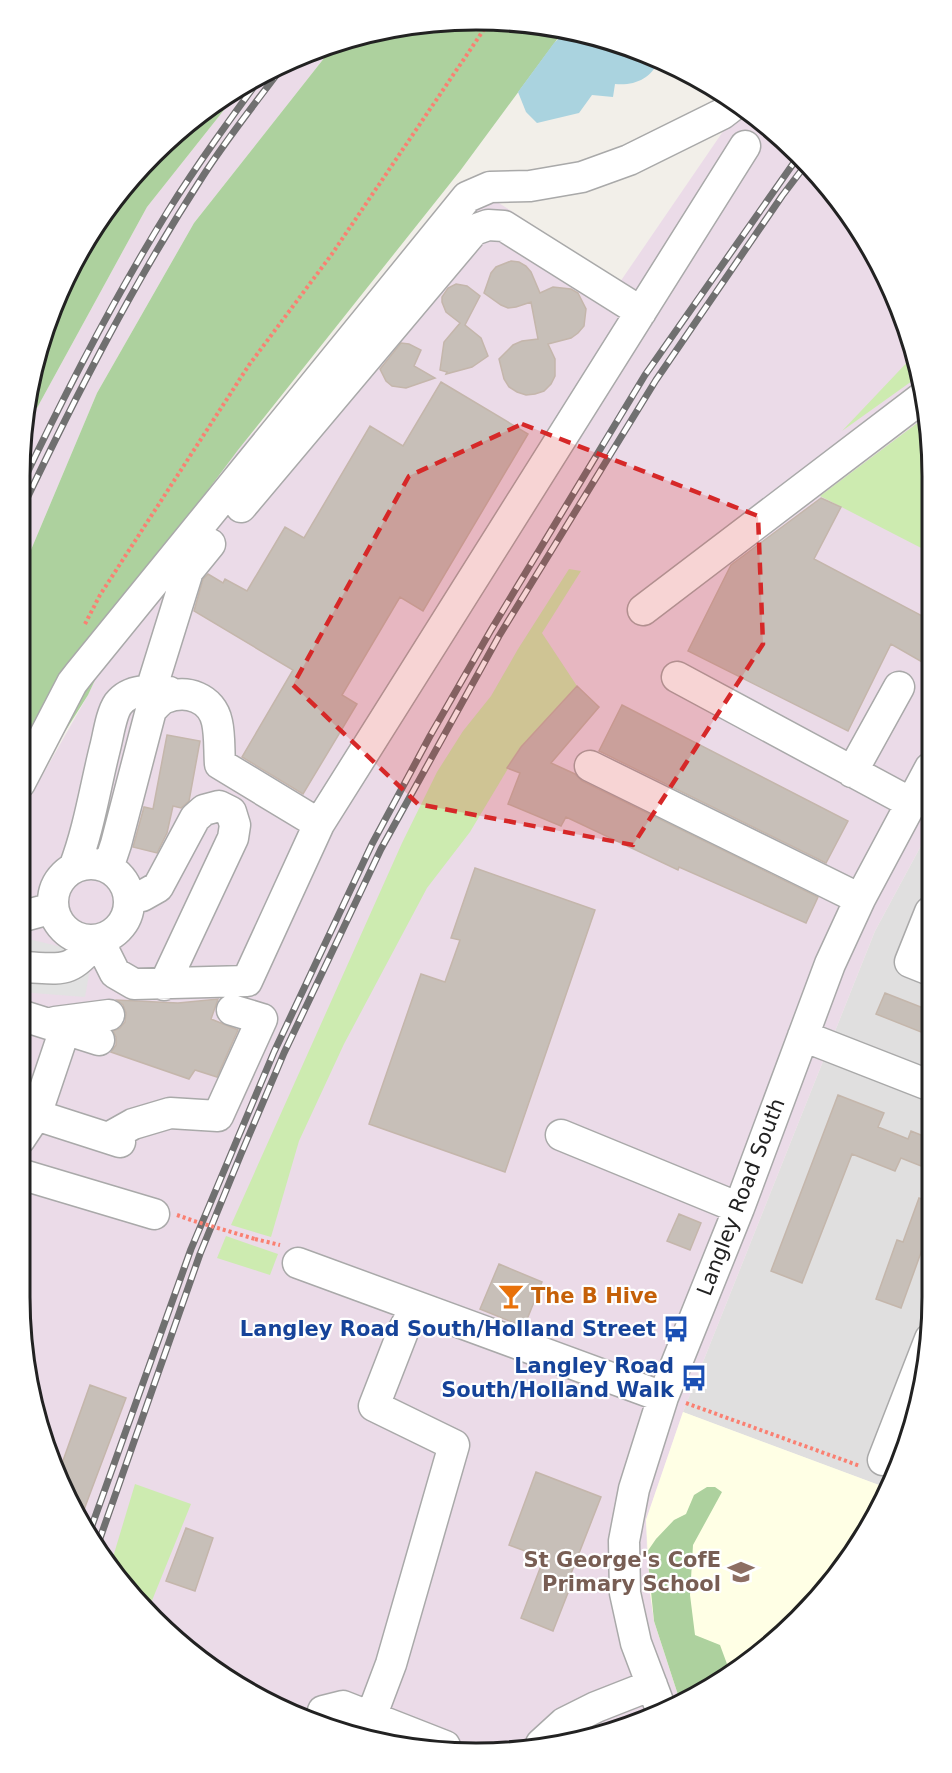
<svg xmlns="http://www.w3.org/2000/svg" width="952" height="1773" font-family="'DejaVu Sans',sans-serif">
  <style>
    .residential { fill: #e0dfdf }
    .industrial { fill: #ebdbe8 }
    .education { fill: #ffffe5 }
    .grass { fill: #cdebb0 }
    .forest { fill: #add19e }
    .parking { fill: #e2e2e2 }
    .water { fill: #aad3df }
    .building { fill: #c7bfb8; stroke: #c4b6ab; stroke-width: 1.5 }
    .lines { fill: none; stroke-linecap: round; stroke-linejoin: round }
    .minor-casing { stroke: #a9a9a9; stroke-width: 33 }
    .path { stroke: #fa8072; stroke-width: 4; stroke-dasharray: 3 3; stroke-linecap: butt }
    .minor { stroke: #fff; stroke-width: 30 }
    .rail-casing { stroke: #707070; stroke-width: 7 }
    .rail { stroke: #fff; stroke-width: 4.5; stroke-dasharray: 14; stroke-linecap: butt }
    .path-bridge { stroke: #fa8072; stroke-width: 4; stroke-dasharray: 3 3; stroke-linecap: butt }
    .marked { fill: #d62828; fill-opacity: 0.2; stroke: #d62828; stroke-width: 4.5; stroke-dasharray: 12 8; stroke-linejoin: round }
    .labels { text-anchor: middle; stroke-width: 4.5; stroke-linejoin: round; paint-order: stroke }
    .street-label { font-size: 21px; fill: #222; stroke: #fff }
    .food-label { font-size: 21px; font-weight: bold; fill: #c56008; stroke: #fff; text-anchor: start }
    .transit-label { font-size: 21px; font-weight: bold; fill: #164399; stroke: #fff; text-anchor: end }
    .education-label { font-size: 21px; font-weight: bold; fill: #785e54; stroke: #fff; text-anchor: end }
    .rim { fill: none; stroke: #222; stroke-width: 3 }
  </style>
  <rect width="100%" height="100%" fill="#f2efe9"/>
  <path class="residential" d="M930,829L932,1327L917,1415L887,1488L683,1412L875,931Z"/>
  <path class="industrial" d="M336,43L194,223L97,393L20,576L21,442L37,408L147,207L243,86L274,67Z
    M720,93L799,153L856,223L908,329L929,417L930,829L875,931L683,1412L646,1520L647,1552L654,1621L680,1701L651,1719L506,1752L358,1738L223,1677L114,1575L44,1444L20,1297V815L88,695L145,574L238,450L470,184L620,282L726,127L717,97Z"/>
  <path class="education" d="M683,1412L887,1488L872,1525L777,1640L680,1701L654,1621L650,1593L646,1520Z"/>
  <path class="grass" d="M914,355L919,376L842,431Z
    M928,415L929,417V552L820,496Z
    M569,569L581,571L542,633L577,686L521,747L470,832L427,888L344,1044L299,1141L271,1237L231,1225L402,843L437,772L463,731L491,696L518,649Z
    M226,1236L278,1254L270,1275L217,1258Z
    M135,1484L191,1504L149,1608L114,1575L110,1567Z"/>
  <path class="forest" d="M446,21L535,23L564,30L460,171L238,450L145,574L88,695L20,803V576L97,393L194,223L336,43L358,35Z
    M243,86L147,207L37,408L28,401L35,358L80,248L133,175L198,114Z
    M707,1487H715L722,1492L693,1545L690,1595L695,1635L720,1645L727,1664L719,1676L680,1701L654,1621L647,1552L656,1539L674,1520L686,1514L694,1495Z"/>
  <path class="parking" d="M20,937L66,948L91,963L85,997L20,992Z"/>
  <path class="water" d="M567,31L622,44L659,60C651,79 634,86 615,84L613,97L592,95L579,113L537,123L526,112L518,92L554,43Z"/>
  <path class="building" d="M511,261L519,262L526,266L531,272L540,293L553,287L571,289L578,293L586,309L584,326L578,333L571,338L548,344L555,359V376L551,384L544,391L535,394L526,395L517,392L509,387L504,379L499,359L513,345L522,341L538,339L531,302L516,307L508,308L501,305L484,293L491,273L496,267Z
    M456,284L467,286L480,296L465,325L481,338L488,356L472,367L446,374L447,372L440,370L444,342L460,323L446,312L442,302V297L448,288Z
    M401,343L409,344L421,350L414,366L435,378L406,388L392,386L386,381L380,369Z
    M441,382L528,434L423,611L400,597L342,695L357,704L303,794L242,757L293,670L194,611L203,579L208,574L223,583L225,579L247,591L285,527L304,538L370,426L403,446Z
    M821,498L841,507L814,559L928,619L922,632L929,636V666L891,644L848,731L688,651L731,565Z
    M577,686L599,707L551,763L575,774L582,781L818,897L806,923L679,867L678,870L566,817L561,826L508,804L520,773L507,768L521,747Z
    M622,705L848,821L826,863L599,751Z
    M167,735L200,741L189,801L181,808L173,806L167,833L157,853L133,847L144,807L153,809Z
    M475,868L595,910L505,1172L369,1124L421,974L445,982L460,940L451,938Z
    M885,993L931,1011V1036L876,1014Z
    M218,999L211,1019L238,1030L217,1077L195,1070L189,1079L111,1052L116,1045V1037L113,1031L120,1028L125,1022L126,1013L123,1005L117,1000L178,1003Z
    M838,1095L884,1113L878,1127L908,1139L911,1131L931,1139V1170L901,1158L895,1171L852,1154L802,1283L771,1271Z
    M919,1198L931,1202V1250L923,1247L901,1308L876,1299L897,1240L903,1242Z
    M679,1214L701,1223L690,1250L667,1241Z
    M499,1264L542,1282L524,1327L480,1309Z
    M90,1385L126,1398L82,1515L59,1472Z
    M536,1472L601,1497L567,1584L571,1585L553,1631L521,1618L544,1558L509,1545Z
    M186,1528L213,1538L195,1591L166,1581Z"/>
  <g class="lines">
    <g class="minor-casing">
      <path id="minor" d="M241,507L474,230L488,225L504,226L641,312
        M643,610L924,396
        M677,677L911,803
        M151,690L188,571L210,544
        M590,766L860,899
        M852,772L899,687
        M20,783L72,683L79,674L467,197L490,187L530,186L582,177L629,160L722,114L735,104
        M53 902a38 38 0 1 1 76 0a38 38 0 1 1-76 0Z
        M74,868C89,829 95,788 105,748C108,737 111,714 118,704C130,688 152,690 169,692
        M108,868L116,844L151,710C155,706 160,700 165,698C187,689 212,698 217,722C220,735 219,751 220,764L319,824L745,146
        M129,897L142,896L158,887L195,818L204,810L219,806L231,812L235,825L233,838L164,985
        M930,912L910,962L930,970
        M20,917L53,908
        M103,939L105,953L115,973L134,984L247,981L319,824
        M20,967C61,968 69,976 96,941
        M20,1015L99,1040
        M55,1022L109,1015
        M803,1036L931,1086
        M36,1115L120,1142
        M561,1135L739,1208
        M108,1138L133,1124L170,1113L218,1116L262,1019L232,1010
        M20,1139L36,1115L65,1029
        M20,1174L154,1214
        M298,1263L663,1397
        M883,1460L930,1339
        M662,1712L636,1643L625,1593L624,1541L634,1489L663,1397L739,1208L830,964L860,899L930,768
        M371,1717L391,1664L454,1445L374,1406L404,1329L416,1307
        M320,1721L323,1711L343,1706L445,1746
        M541,1744L564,1723L596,1707L652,1685"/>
    </g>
    <path class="path" d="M85,624L100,595L249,365L332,254L489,22
      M177,1215L194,1221
      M255,1239L280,1245
      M686,1403L860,1466"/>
    <use href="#minor" class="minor"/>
    <g class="rail-casing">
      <path id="rail" d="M20,488C65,393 113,300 168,211C198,163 231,118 264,73
        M20,513C75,397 133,284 203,176C228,137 258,100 286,62
        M90,1531L191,1249L274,1052L372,844L430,736L491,630L645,375L800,154
        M98,1544L200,1254L241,1154L284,1053L381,849L499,636L656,380L782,196L807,163"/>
    </g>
    <use href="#rail" class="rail"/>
    <path class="path-bridge" d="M194,1221L255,1239"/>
  </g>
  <path class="marked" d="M522,424L758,516L763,644L633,845L418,804L293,685L409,476Z"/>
  <defs>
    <g id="bar-bare" transform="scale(2.07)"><path d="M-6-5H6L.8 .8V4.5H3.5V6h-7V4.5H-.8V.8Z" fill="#e8710a" stroke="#fff" stroke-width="2.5" paint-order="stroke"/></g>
    <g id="bus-bare" transform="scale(2.07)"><path d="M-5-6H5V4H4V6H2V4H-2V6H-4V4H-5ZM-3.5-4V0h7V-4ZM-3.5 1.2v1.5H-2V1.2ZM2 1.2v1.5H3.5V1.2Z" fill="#1a4fb4" stroke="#fff" stroke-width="2.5" paint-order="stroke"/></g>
    <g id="school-bare" transform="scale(2.07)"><path d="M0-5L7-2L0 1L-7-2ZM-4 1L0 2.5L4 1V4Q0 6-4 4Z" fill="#8d6e63" stroke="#fff" stroke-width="2.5" paint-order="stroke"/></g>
  </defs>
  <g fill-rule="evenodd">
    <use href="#bar-bare" x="511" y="1296"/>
    <use href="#bus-bare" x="676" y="1329"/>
    <use href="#bus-bare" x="694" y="1378"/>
    <use href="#school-bare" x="741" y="1572"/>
  </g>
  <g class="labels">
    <g class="street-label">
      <text transform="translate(741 1197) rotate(-69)" y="7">Langley Road South</text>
    </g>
    <g class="food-label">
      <text x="531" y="1303">The B Hive</text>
    </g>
    <g class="transit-label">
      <text x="656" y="1336">Langley Road South/Holland Street</text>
      <text x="674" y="1373">Langley Road<tspan x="674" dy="24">South/Holland Walk</tspan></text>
    </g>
    <g class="education-label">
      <text x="721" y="1567">St George's CofE<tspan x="721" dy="24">Primary School</tspan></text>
    </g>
  </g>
  <path d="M0 0H952V1773H0ZM476 30H476A446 446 0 0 1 922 476V1297A446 446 0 0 1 476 1743H476A446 446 0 0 1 30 1297V476A446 446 0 0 1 476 30Z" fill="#fff" fill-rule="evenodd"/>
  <path class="rim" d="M476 30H476A446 446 0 0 1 922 476V1297A446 446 0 0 1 476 1743H476A446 446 0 0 1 30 1297V476A446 446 0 0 1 476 30Z"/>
</svg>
